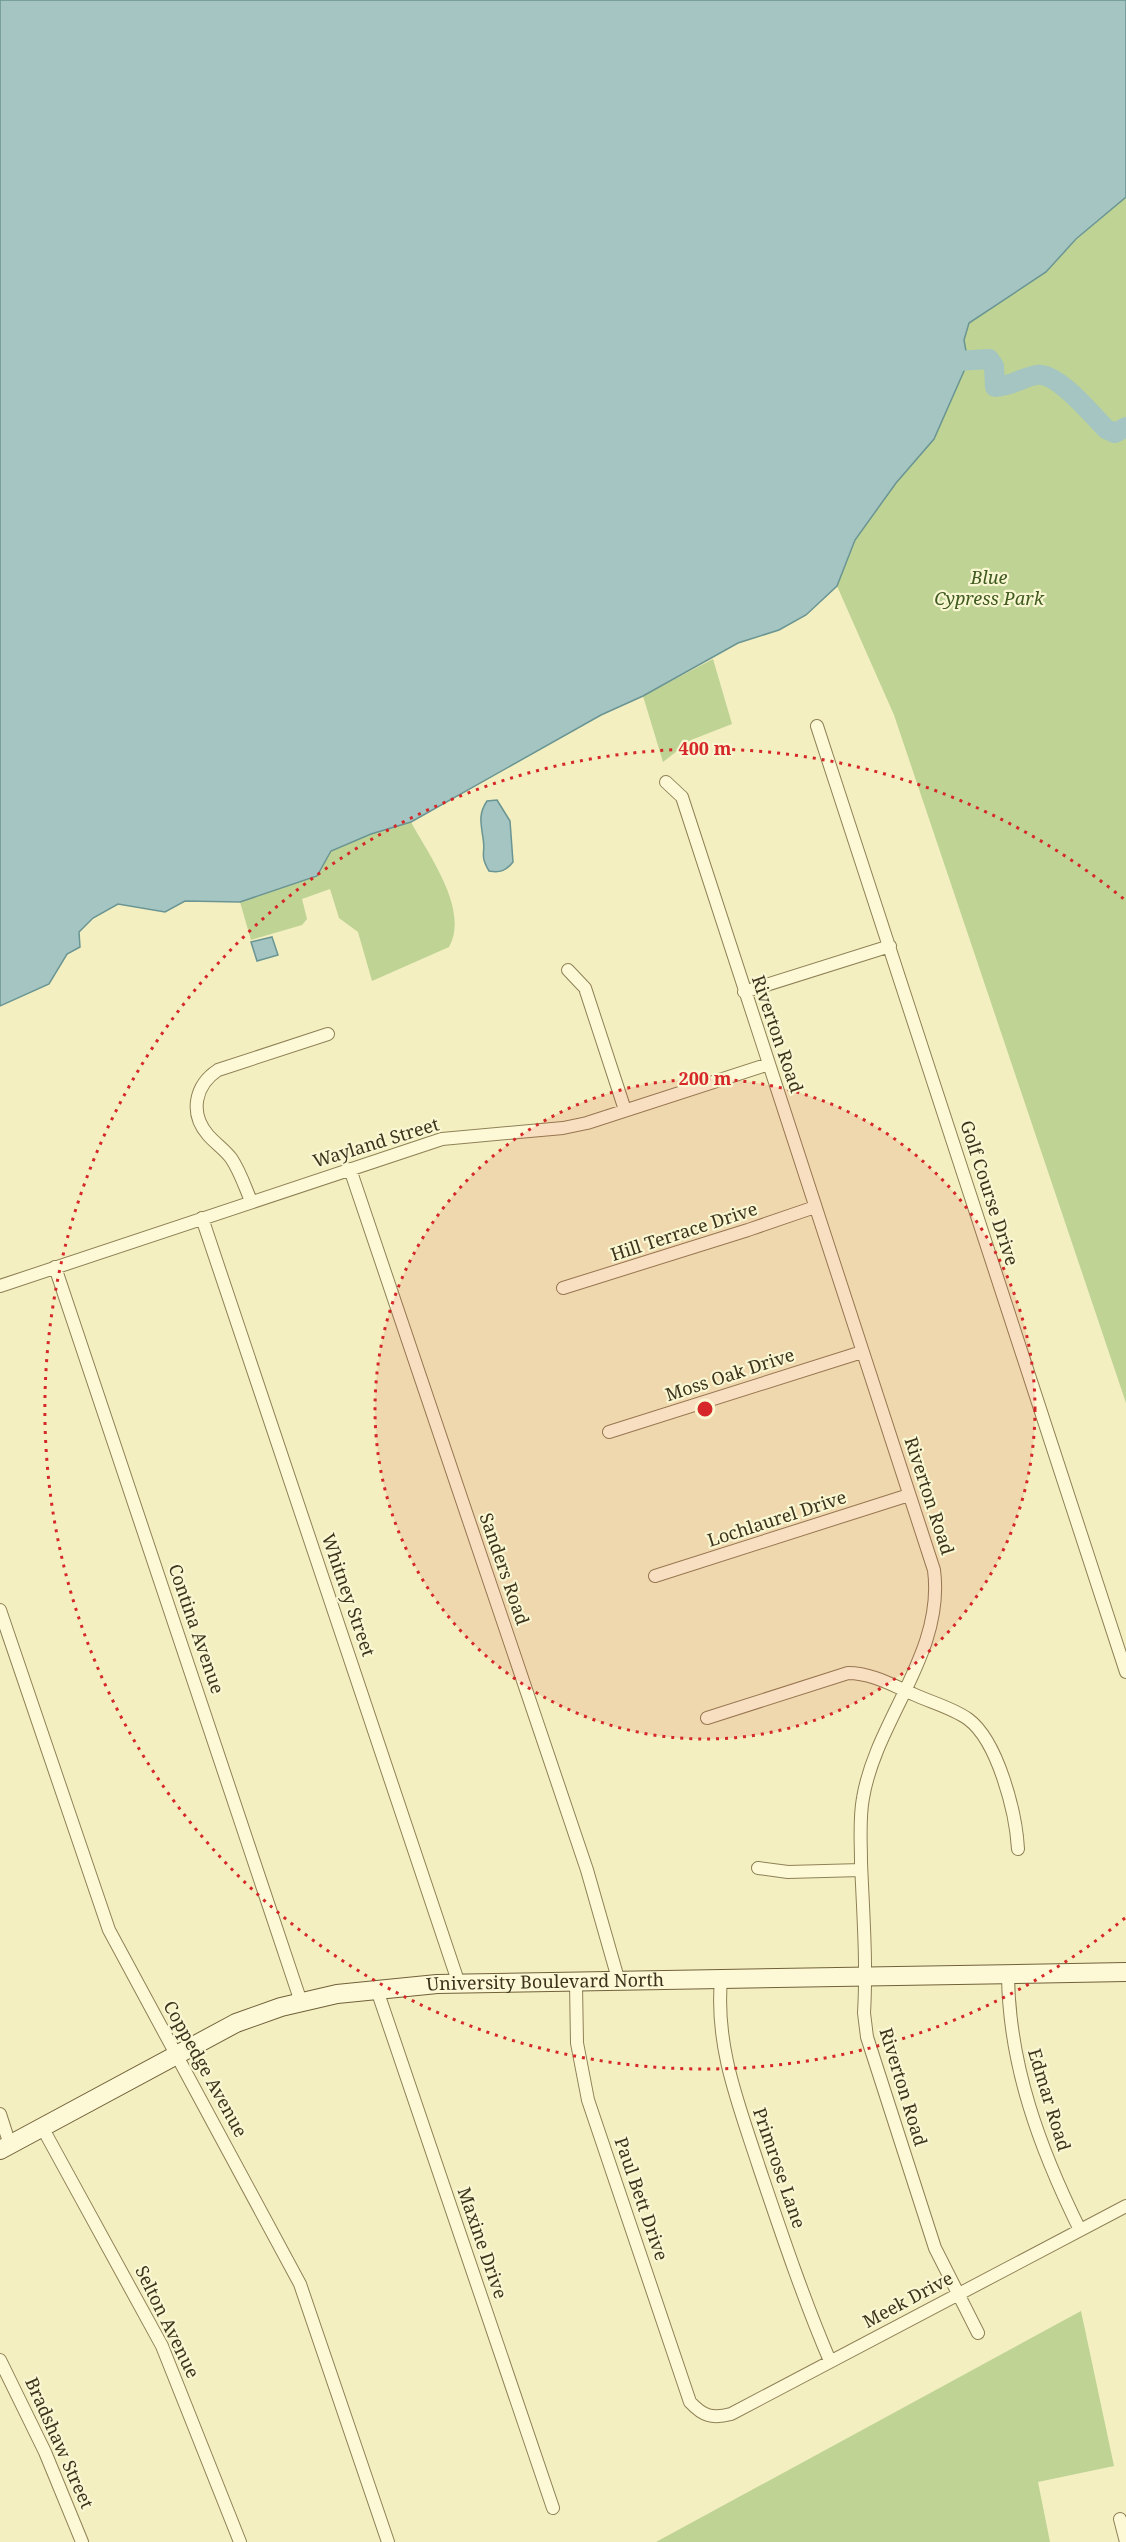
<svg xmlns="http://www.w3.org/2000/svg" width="1126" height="2542" font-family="'Noto Serif',serif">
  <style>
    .green { fill: #bed394 }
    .water { fill: #a4c5c2; stroke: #6a9593; stroke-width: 1.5 }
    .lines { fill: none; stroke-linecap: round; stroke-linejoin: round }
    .river { stroke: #a4c5c2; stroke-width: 20 }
    .street-casing { stroke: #8f8156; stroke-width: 14 }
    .secondary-casing { stroke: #716139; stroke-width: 20 }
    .street { stroke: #fdf9d6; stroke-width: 12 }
    .secondary { stroke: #fdf9d6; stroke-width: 18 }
    .ring { fill: none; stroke: #d62828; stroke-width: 3; stroke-dasharray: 3 6 }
    .labels { text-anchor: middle; stroke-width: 4.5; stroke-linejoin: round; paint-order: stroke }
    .park-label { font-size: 18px; font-style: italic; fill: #415c20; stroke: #f9f6d2 }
    .street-label { font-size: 18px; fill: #3d331c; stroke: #f9f6d2 }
    .centre { fill: #d62828; stroke: #f9f6d2; stroke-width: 3 }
    .ring-label { font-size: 18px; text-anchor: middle; font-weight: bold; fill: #d62828; stroke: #f9f6d2; stroke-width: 4.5; stroke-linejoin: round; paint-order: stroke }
  </style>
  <rect width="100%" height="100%" fill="#f3efc1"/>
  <path class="green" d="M1126,197V1403L894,715L837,586L855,540L896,483L934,439L968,362L964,340L969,323L1046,272L1076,240Z
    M713,659L732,724L691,740L663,762L643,696Z
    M411,822C428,854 470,910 449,947L372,981L358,932L339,918L330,889L302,899L307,919L302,925L251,940L240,902L317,876L331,851L371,834Z
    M1081,2311L1114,2466L1038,2482L1050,2542H656Z"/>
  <path class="water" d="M0,0H1126V197L1076,239L1046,272L969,323L964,340L968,362L934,439L896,483L855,540L837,586L806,615L779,630L738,643L643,696L601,715L411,822L371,834L331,851L317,876L240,902L185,901L165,912L118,904L93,918L79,932L80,947L67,954L49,984L0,1006Z
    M497,800L510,821L513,862C506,871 500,873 489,871C479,854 486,854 483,838C481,824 478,814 487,801Z
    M272,937L278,955L257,961L251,942Z"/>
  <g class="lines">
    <path class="river" d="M950,348L957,361L989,359L994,366L995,387C1010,387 1021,378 1036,375C1057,371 1092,415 1106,429L1115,433L1126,427"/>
    <g class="street-casing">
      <path id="street" d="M817,726L1126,1672
        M666,782L682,797L934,1570C945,1653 876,1720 863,1798C859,1819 861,1841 861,1862C863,1912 867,1963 864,2013L867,2037L935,2248L978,2333
        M568,970L585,988L625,1110
        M744,992L890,946
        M350,1169L587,1870L619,1982
        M251,1201C245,1187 240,1171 231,1158C224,1149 215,1143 208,1135C189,1113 195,1085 218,1070L328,1034
        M202,1218L459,1984
        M55,1267L301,2002
        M0,1286L442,1139L563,1128L587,1123L769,1064
        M563,1288L748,1230L815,1207
        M609,1432L862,1352
        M655,1576L909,1495
        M0,1610L109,1930L300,2284L388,2542
        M707,1718L848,1673C871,1673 892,1685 913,1694C930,1702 953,1708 968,1719C998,1741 1016,1813 1018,1849
        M758,1868L788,1872L861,1870
        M1008,1975C1009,2066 1040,2149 1080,2230
        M721,1980C715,2047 739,2105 759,2167C781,2232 803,2298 830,2361
        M576,1984L577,2043L588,2100L690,2402C703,2416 712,2419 731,2414L1126,2206
        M377,1990L553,2508
        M0,2114L10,2145
        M42,2127L162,2346L240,2542
        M0,2360L45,2452L82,2542
        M1120,2519L1126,2542"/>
    </g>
    <g class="secondary-casing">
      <g id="secondary">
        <path id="s1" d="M0,2150L236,2023L281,2007L337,1994L437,1984L1126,1972"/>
      </g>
    </g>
    <use href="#street" class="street"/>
    <use href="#secondary" class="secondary"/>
  </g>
  <circle cx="705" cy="1409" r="330" fill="#d62828" fill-opacity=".12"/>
  <g class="ring">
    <circle cx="705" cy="1409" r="330"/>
    <path d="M1125 1918A660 660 0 1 1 1125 900"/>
  </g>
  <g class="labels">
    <g class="park-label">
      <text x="989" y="584">Blue<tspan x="989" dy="21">Cypress Park</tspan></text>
    </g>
    <g class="street-label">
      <text transform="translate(777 1034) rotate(71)" y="6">Riverton Road</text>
      <text transform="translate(376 1143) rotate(-17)" y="6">Wayland Street</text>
      <text transform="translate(989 1193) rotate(72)" y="6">Golf Course Drive</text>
      <text transform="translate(684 1232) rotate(-18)" y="6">Hill Terrace Drive</text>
      <text transform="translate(730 1375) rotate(-18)" y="6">Moss Oak Drive</text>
      <text transform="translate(929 1496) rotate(72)" y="6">Riverton Road</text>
      <text transform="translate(777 1519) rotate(-18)" y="6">Lochlaurel Drive</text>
      <text transform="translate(504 1569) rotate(71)" y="6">Sanders Road</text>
      <text transform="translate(348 1595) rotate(71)" y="6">Whitney Street</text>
      <text transform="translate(196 1629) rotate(71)" y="6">Contina Avenue</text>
      <text dy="6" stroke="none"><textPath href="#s1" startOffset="582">University Boulevard North</textPath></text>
      <text transform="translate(205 2069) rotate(61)" y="6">Coppedge Avenue</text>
      <text transform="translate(903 2087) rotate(73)" y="6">Riverton Road</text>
      <text transform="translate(1049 2100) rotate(73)" y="6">Edmar Road</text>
      <text transform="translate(779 2168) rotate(71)" y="6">Primrose Lane</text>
      <text transform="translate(641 2199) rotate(71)" y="6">Paul Bett Drive</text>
      <text transform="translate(482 2243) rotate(71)" y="6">Maxine Drive</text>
      <text transform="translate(908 2300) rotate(-28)" y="6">Meek Drive</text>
      <text transform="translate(167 2322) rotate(64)" y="6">Selton Avenue</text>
      <text transform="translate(59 2443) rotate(66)" y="6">Bradshaw Street</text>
    </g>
  </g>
  <circle cx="705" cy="1409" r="9" class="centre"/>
  <g class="ring-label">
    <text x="705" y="755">400 m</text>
    <text x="705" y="1085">200 m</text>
  </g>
</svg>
